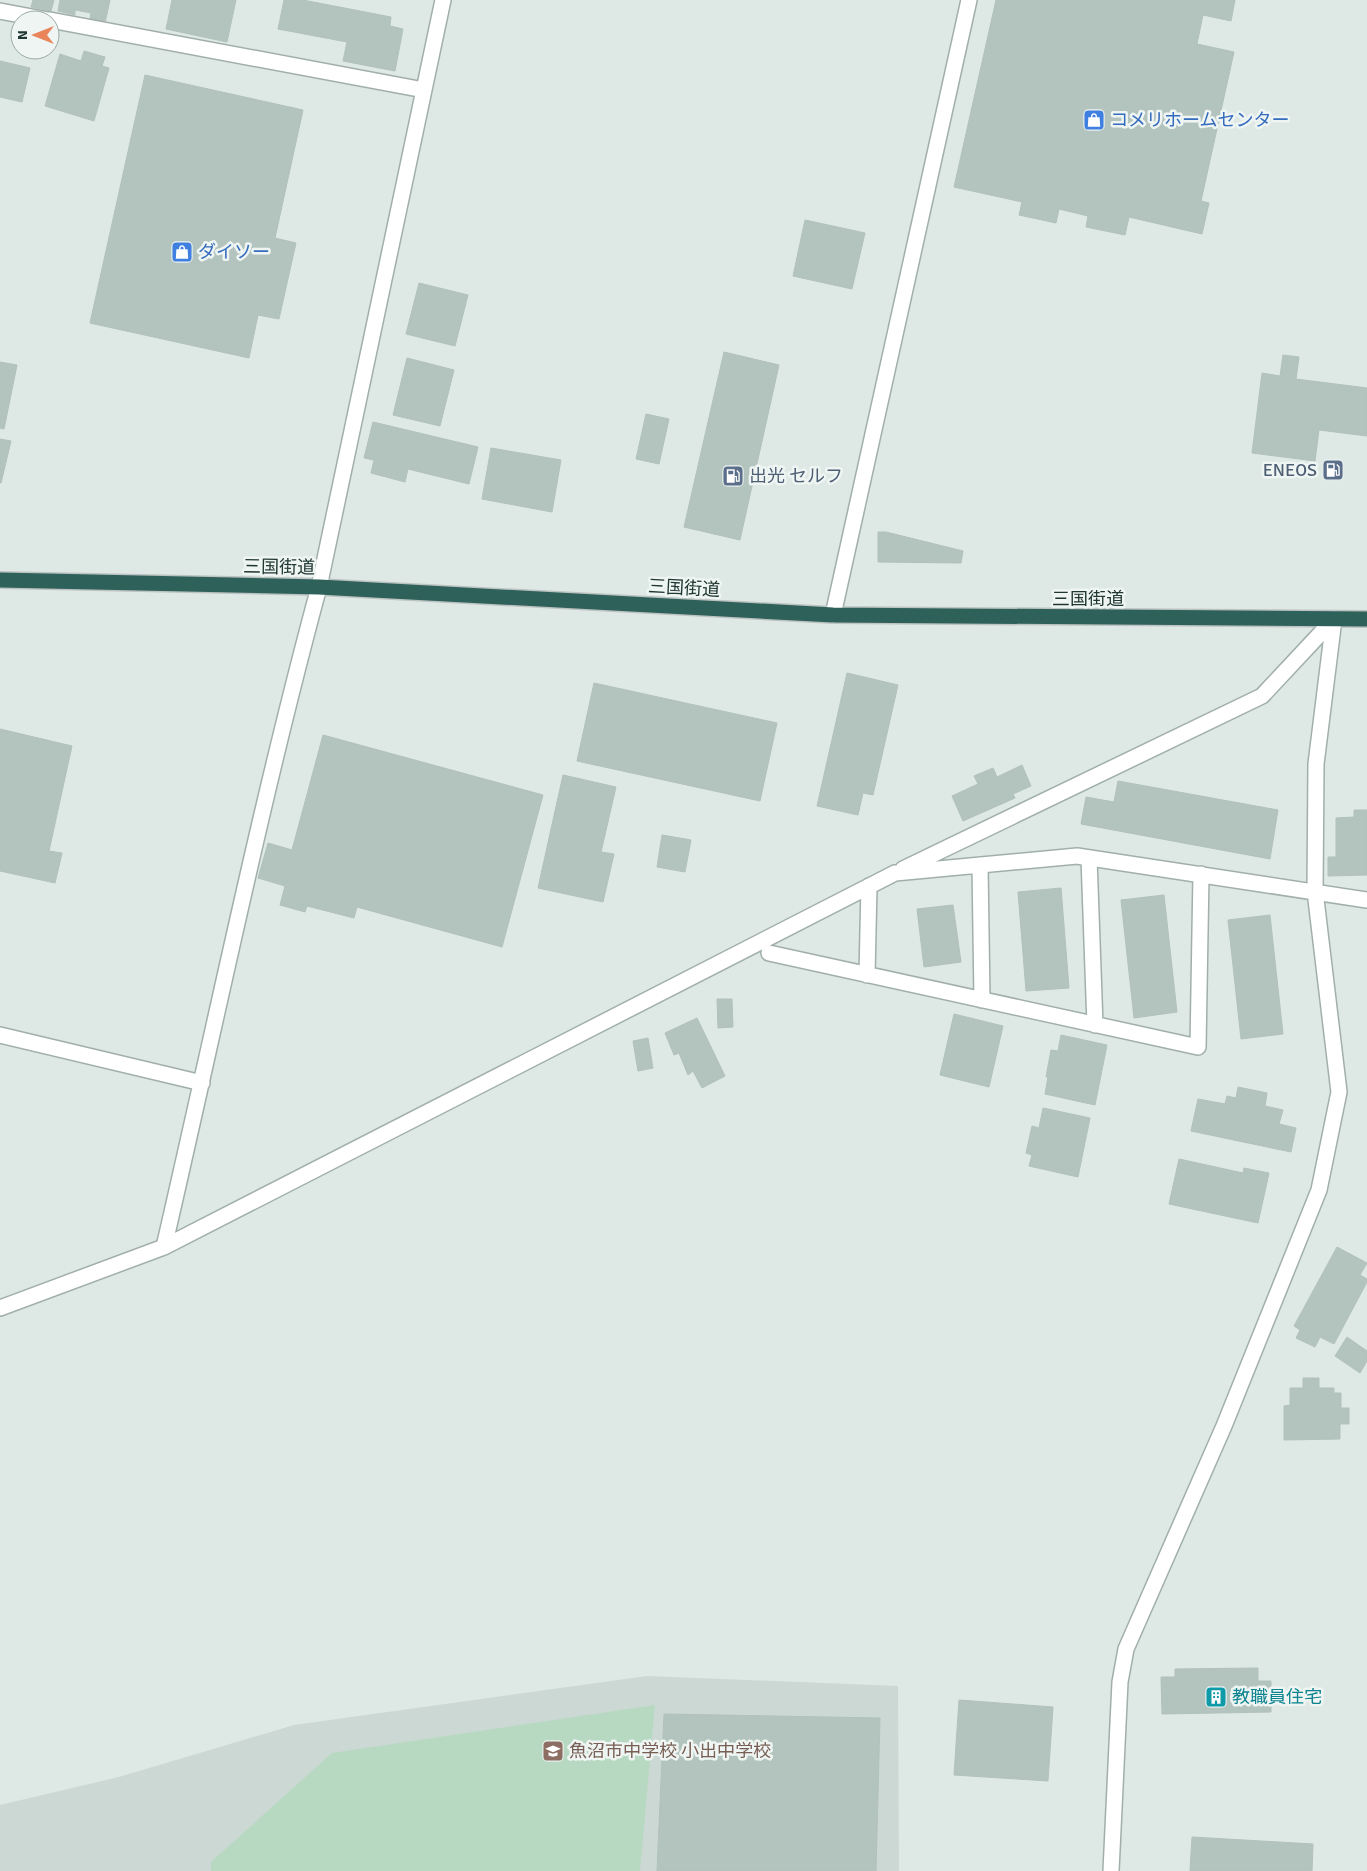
<svg xmlns="http://www.w3.org/2000/svg" width="1367" height="1871" font-family="Signika,'Noto Sans JP',sans-serif">
  <style>
    .built { fill: #ccd8d3 }
    .green { fill: #b7d9c2 }
    .building { fill: #b3c3bd; stroke: #b1c1bb }
    .lines { fill: none; stroke-linecap: round; stroke-linejoin: round }
    .minor-casing { stroke: #a1afab; stroke-width: 18 }
    .highway-casing { stroke: #bcc3c2; stroke-width: 18 }
    .minor { stroke: #fff; stroke-width: 15 }
    .highway { stroke: #2e6159; stroke-width: 15 }
    .labels { text-anchor: middle; stroke-width: 5; stroke-linejoin: round; paint-order: stroke }
    .shop-label { font-size: 18px; fill: #366cbe; stroke: #eef5f2; text-anchor: start }
    .service-label { font-size: 18px; fill: #4e5e75; stroke: #eef5f2; text-anchor: end }
    .street-label { font-size: 18px; fill: #203732; stroke: #eef5f2 }
    .culture-label { font-size: 18px; fill: #0d838f; stroke: #eef5f2; text-anchor: start }
    .education-label { font-size: 18px; fill: #785e54; stroke: #eef5f2; text-anchor: start }
  </style>
  <rect width="100%" height="100%" fill="#dee8e4"/>
  <path class="built" d="M647,1676L898,1686L899,1871H0V1805L119,1777L294,1725Z"/>
  <path class="green" d="M655,1705L640,1871H211V1862L332,1753Z"/>
  <path class="building" d="M33,0H54L51,11L31,7Z
    M60,0H110L105,23L90,19L91,13L75,10V15L58,11Z
    M172,0H236L227,42L166,29Z
    M284,0H303L391,17L390,26L403,29L395,71L343,61L347,42L278,29Z
    M996,0H1235L1231,21L1203,15L1197,44L1234,52L1201,201L1209,203L1202,234L1129,217L1125,235L1086,227L1088,216L1059,209L1056,223L1019,215L1022,202L954,187Z
    M84,51L105,57L102,66L109,68L94,121L45,106L60,54L81,61Z
    M0,61L30,68L22,102L0,97Z
    M145,75L303,110L275,238L296,243L279,319L258,315L249,358L90,323Z
    M805,220L865,233L852,289L793,276Z
    M419,283L468,295L455,346L406,334Z
    M724,352L779,365L740,540L684,527Z
    M1283,355L1299,357L1296,379L1367,388V436L1319,430L1315,461L1252,453L1262,373L1280,376Z
    M407,358L454,370L440,426L393,415Z
    M0,362L17,365L4,429L0,428Z
    M646,414L669,419L659,464L636,459Z
    M373,422L478,447L469,484L408,469L405,482L371,473L374,460L364,458Z
    M0,439L11,441L1,483H0Z
    M491,448L561,460L552,512L482,499Z
    M878,532H886L963,551L961,563L878,562Z
    M847,673L898,685L873,795L863,793L858,815L817,806Z
    M594,683L777,723L760,801L577,761Z
    M0,729L72,746L49,851L62,853L55,883L0,871Z
    M323,735L543,795L502,947L357,907L354,918L307,906L305,912L280,905L285,886L258,878L268,843L292,850Z
    M1022,765L1031,786L1013,794L1015,798L963,821L952,796L978,784L974,776L993,768L997,777Z
    M563,775L616,787L601,852L614,854L603,902L538,888Z
    M1118,781L1278,810L1270,859L1081,824L1086,797L1114,802Z
    M1354,810H1367V875L1328,876V857H1336V818L1354,817Z
    M662,835L691,840L685,872L657,867Z
    M1061,888L1069,988L1026,991L1018,892Z
    M1164,895L1177,1012L1134,1018L1121,900Z
    M953,905L961,962L924,967L917,909Z
    M1270,915L1283,1034L1241,1039L1228,920Z
    M717,999H732L733,1027L718,1028Z
    M954,1014L1003,1026L989,1087L940,1075Z
    M697,1018L725,1076L702,1088L693,1071L688,1075L679,1053L674,1055L665,1033Z
    M1061,1035L1107,1045L1095,1105L1045,1094L1048,1077H1046L1051,1050L1058,1051Z
    M648,1038L653,1068L638,1071L633,1041Z
    M1238,1087L1267,1093L1265,1106L1283,1110L1279,1124L1296,1128L1291,1152L1191,1131L1198,1099L1225,1104L1227,1096L1236,1098Z
    M1043,1108L1090,1118L1078,1177L1029,1166L1032,1155L1026,1153L1032,1126L1039,1128Z
    M1179,1159L1243,1173L1244,1168L1269,1173L1258,1223L1169,1204Z
    M1337,1247L1367,1263L1360,1275L1367,1279V1282L1334,1344L1320,1337L1315,1347L1296,1338L1300,1330L1294,1326Z
    M1347,1337L1367,1351V1361L1360,1373L1335,1356Z
    M1303,1378H1319V1388H1334V1393H1341V1408H1349V1424H1340V1439L1284,1440V1406L1290,1405V1388H1303Z
    M1258,1668V1681H1271V1712L1162,1714L1161,1677H1175V1669Z
    M959,1700L1053,1707L1048,1781L954,1775Z
    M664,1714L880,1718L876,1871H657Z
    M1192,1837L1313,1844L1312,1871H1190Z"/>
  <g class="lines">
    <g class="minor-casing">
      <path id="minor" d="M0,11L48,20
        M50,20L424,90
        M833,615L969,0
        M1089,858L1095,1025
        M980,865L982,1000
        M903,869L1262,696L1334,619
        M769,953L1198,1047L1201,874
        M867,975L869,886
        M0,1035L202,1083
        M164,1247C215,1027 260,805 319,587L443,0
        M0,1308L164,1247L895,873L1077,856L1367,900
        M1111,1871L1120,1682L1126,1649L1224,1426L1319,1190L1339,1092L1315,891L1316,764L1334,619"/>
    </g>
    <g class="highway-casing">
      <path id="highway" d="M0,580L319,587L833,615L1367,619"/>
    </g>
    <use href="#minor" class="minor"/>
    <use href="#highway" class="highway"/>
  </g>
  <defs>
    <g id="shop-square" transform="scale(1.125)"><rect x="-9" y="-9" width="18" height="18" rx="4" fill="#3f7fe0" stroke="#eef5f2"/><path d="M-5-2.5h2.3a2.7 3.5 0 0 1 5.4 0H5L5.5 6h-11ZM-1.5-2.5h3a1.5 2.3 0 0 0-3 0Z" fill="#fff"/></g>
    <g id="fuel-square" transform="scale(1.125)"><rect x="-9" y="-9" width="18" height="18" rx="4" fill="#5c6f8a" stroke="#eef5f2"/><path d="M-5.5-6h7V0h2V4h1.3V-2.5L3-4.5l.8-.8L6-3V5H2.5V1h-1V6h-7ZM-4.2-4.7v3.2H.2V-4.7Z" fill="#fff"/></g>
    <g id="building-square" transform="scale(1.125)"><rect x="-9" y="-9" width="18" height="18" rx="4" fill="#0f9aa8" stroke="#eef5f2"/><path d="M-4-6H4V6H1V3H-1V6H-4ZM-2.5-4.3h1.7v1.8h-1.7ZM.8-4.3h1.7v1.8H.8ZM-2.5-1h1.7V.8h-1.7ZM.8-1h1.7V.8H.8Z" fill="#fff"/></g>
    <g id="school-square" transform="scale(1.125)"><rect x="-9" y="-9" width="18" height="18" rx="4" fill="#8d6e63" stroke="#eef5f2"/><path d="M0-5L7-2L0 1L-7-2ZM-4 1L0 2.5L4 1V4Q0 6-4 4Z" fill="#fff"/></g>
  </defs>
  <g fill-rule="evenodd">
    <use href="#shop-square" x="1094" y="120"/>
    <use href="#shop-square" x="182" y="252"/>
    <use href="#fuel-square" x="1333" y="470"/>
    <use href="#fuel-square" x="733" y="476"/>
    <use href="#building-square" x="1216" y="1697"/>
    <use href="#school-square" x="553" y="1751"/>
  </g>
  <g class="labels">
    <g class="shop-label">
      <text x="1110" y="126">コメリホームセンター</text>
      <text x="198" y="258">ダイソー</text>
    </g>
    <g class="service-label">
      <text x="1317" y="476">ENEOS</text>
      <text x="749" y="482" text-anchor="start">出光 セルフ</text>
    </g>
    <g class="street-label">
      <text transform="translate(279 567) rotate(1)" y="6">三国街道</text>
      <text transform="translate(684 588) rotate(3)" y="6">三国街道</text>
      <text x="1088" y="605">三国街道</text>
    </g>
    <g class="culture-label">
      <text x="1232" y="1703">教職員住宅</text>
    </g>
    <g class="education-label">
      <text x="569" y="1757">魚沼市中学校 小出中学校</text>
    </g>
  </g>
  <g transform="translate(35 35) rotate(270)"><circle r="24" fill="#eef5f2" stroke="#9ca9a5"/>
  <path d="M0-4L9 19L0 12L-9 19Z" fill="#e9845b"/>
  <text y="-8" font-size="14" font-weight="bold" text-anchor="middle" fill="#203732">N</text>
  </g>
</svg>
